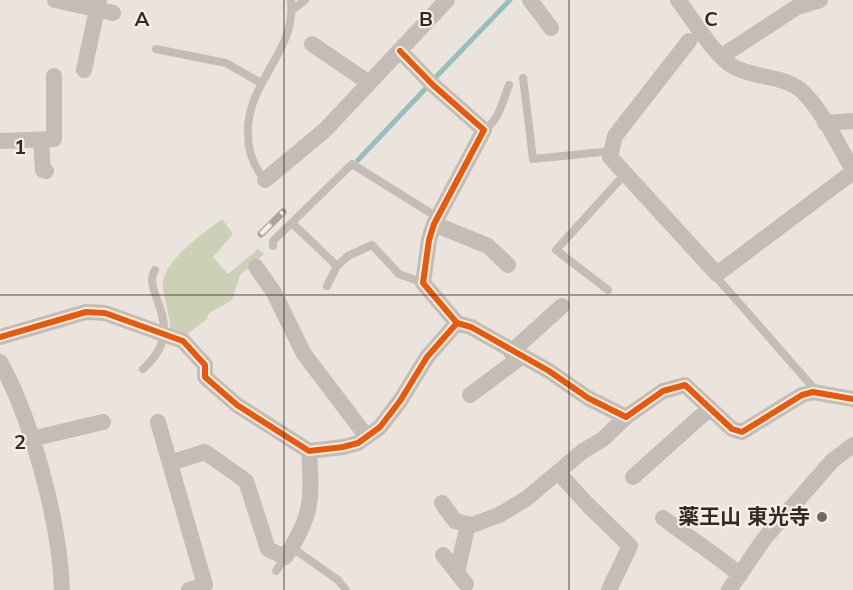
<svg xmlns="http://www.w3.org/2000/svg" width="853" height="590" font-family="Mulish,'Noto Sans JP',sans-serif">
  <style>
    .green { fill: #ccd0b6 }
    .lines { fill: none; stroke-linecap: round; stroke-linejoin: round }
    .stream { stroke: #98bebc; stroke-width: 5 }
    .service { stroke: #c4bcb6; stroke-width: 8 }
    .minor { stroke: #c4bcb6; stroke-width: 16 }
    .rail-casing { stroke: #aba5a1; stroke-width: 7 }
    .rail { stroke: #f9eee3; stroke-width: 4.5; stroke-dasharray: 14; stroke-linecap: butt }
    .cycleway-casing { stroke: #f9eee3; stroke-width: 10 }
    .cycleway { stroke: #e8590c; stroke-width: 6 }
    .grid { fill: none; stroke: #342925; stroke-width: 1.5; stroke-opacity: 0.55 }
    .poi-dot { fill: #746a65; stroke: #f9eee3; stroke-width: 2 }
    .labels { text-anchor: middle; stroke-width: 4.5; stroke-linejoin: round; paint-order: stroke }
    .poi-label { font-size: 21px; font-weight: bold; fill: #342925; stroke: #f9eee3; text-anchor: end }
    .grid-label { font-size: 20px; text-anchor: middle; font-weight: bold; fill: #342925; stroke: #f9eee3; stroke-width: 4.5; stroke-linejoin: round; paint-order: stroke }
  </style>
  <rect width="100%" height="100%" fill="#ebe4dd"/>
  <path class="green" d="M222,219L233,234L213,257L228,274L258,249L264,254L240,275L232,300L208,314L207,319L185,336L171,329C169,316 165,301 163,288C160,262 204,233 222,219Z"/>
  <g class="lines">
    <path class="stream" d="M434,79L510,0
      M358,160L428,86"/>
    <path class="service" d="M292,10L305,0
      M156,49L226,63L261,83
      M523,78L533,159L612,151
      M484,130C499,121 503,100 509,85
      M265,180C253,166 248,152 248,134C246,81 297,52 291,0
      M292,223L337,266L348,256L372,245L399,274L423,283
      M273,246V241L352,164L437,217
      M717,274L718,279L818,393
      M327,286L337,266
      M608,290L556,250L625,174
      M143,369C191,326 140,293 155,270
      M291,547L338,580L346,590
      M276,571L285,557"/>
    <path class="minor" d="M55,0L113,13
      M530,0L551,28
      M678,0C692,18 715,57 734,67C756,79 785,75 803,92C824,113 838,145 853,170
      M689,41L615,136L610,157L717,274L853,172
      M312,44L369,83
      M400,51L433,85L484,130L434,224L429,240L423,283L457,323L471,327L549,371L588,398L626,417L663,391L685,385L732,429L742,432L802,395L813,392L853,399
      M722,56L797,7L820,0
      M84,70L99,0
      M825,123L853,121
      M41,140L43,170L46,171
      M0,141L54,139V76
      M265,180L325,130L447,0
      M434,224L488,246L508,265
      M256,267L273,291L304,354L367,437
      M0,337L86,312L105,313L183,341L205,365V377L237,405L309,451L343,447L358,443L380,427L400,401L427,357L457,323
      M511,352L562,306
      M0,362C32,419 60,524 62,590
      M470,395L521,357
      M158,422L205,585L189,590
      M31,439L103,422
      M170,463L205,452L246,481L268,549L285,557C313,516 312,499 309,451
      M558,472L587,504L630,546L609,590
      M633,477L710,408
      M442,503L455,521L472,525L499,515L526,499L583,451L603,439L626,417
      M663,518C689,538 716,554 740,575
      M443,555L466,584
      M457,573L468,524
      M729,590L764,539L832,461L853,445"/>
    <g class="rail-casing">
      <path id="rail" d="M261,234L283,212"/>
    </g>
    <use href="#rail" class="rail"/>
    <g class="cycleway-casing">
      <path id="cycleway" d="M400,51L433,85L484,130L434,224L429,240L423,283L457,323L471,327L549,371L588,398L626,417L663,391L685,385L732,429L742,432L802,395L813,392L853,399
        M0,337L86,312L105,313L183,341L205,365V377L237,405L309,451L343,447L358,443L380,427L400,401L427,357L457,323"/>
    </g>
    <use href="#cycleway" class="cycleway"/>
  </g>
  <path class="grid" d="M284,0V590M569,0V590M0,295H853"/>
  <circle class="poi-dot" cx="822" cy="517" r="6"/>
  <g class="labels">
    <g class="poi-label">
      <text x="810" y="524">薬王山 東光寺</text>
    </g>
  </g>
  <g class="grid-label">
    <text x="142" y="26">A</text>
    <text x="426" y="26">B</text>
    <text x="711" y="26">C</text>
    <text x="20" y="154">1</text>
    <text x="20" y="449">2</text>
  </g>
</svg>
